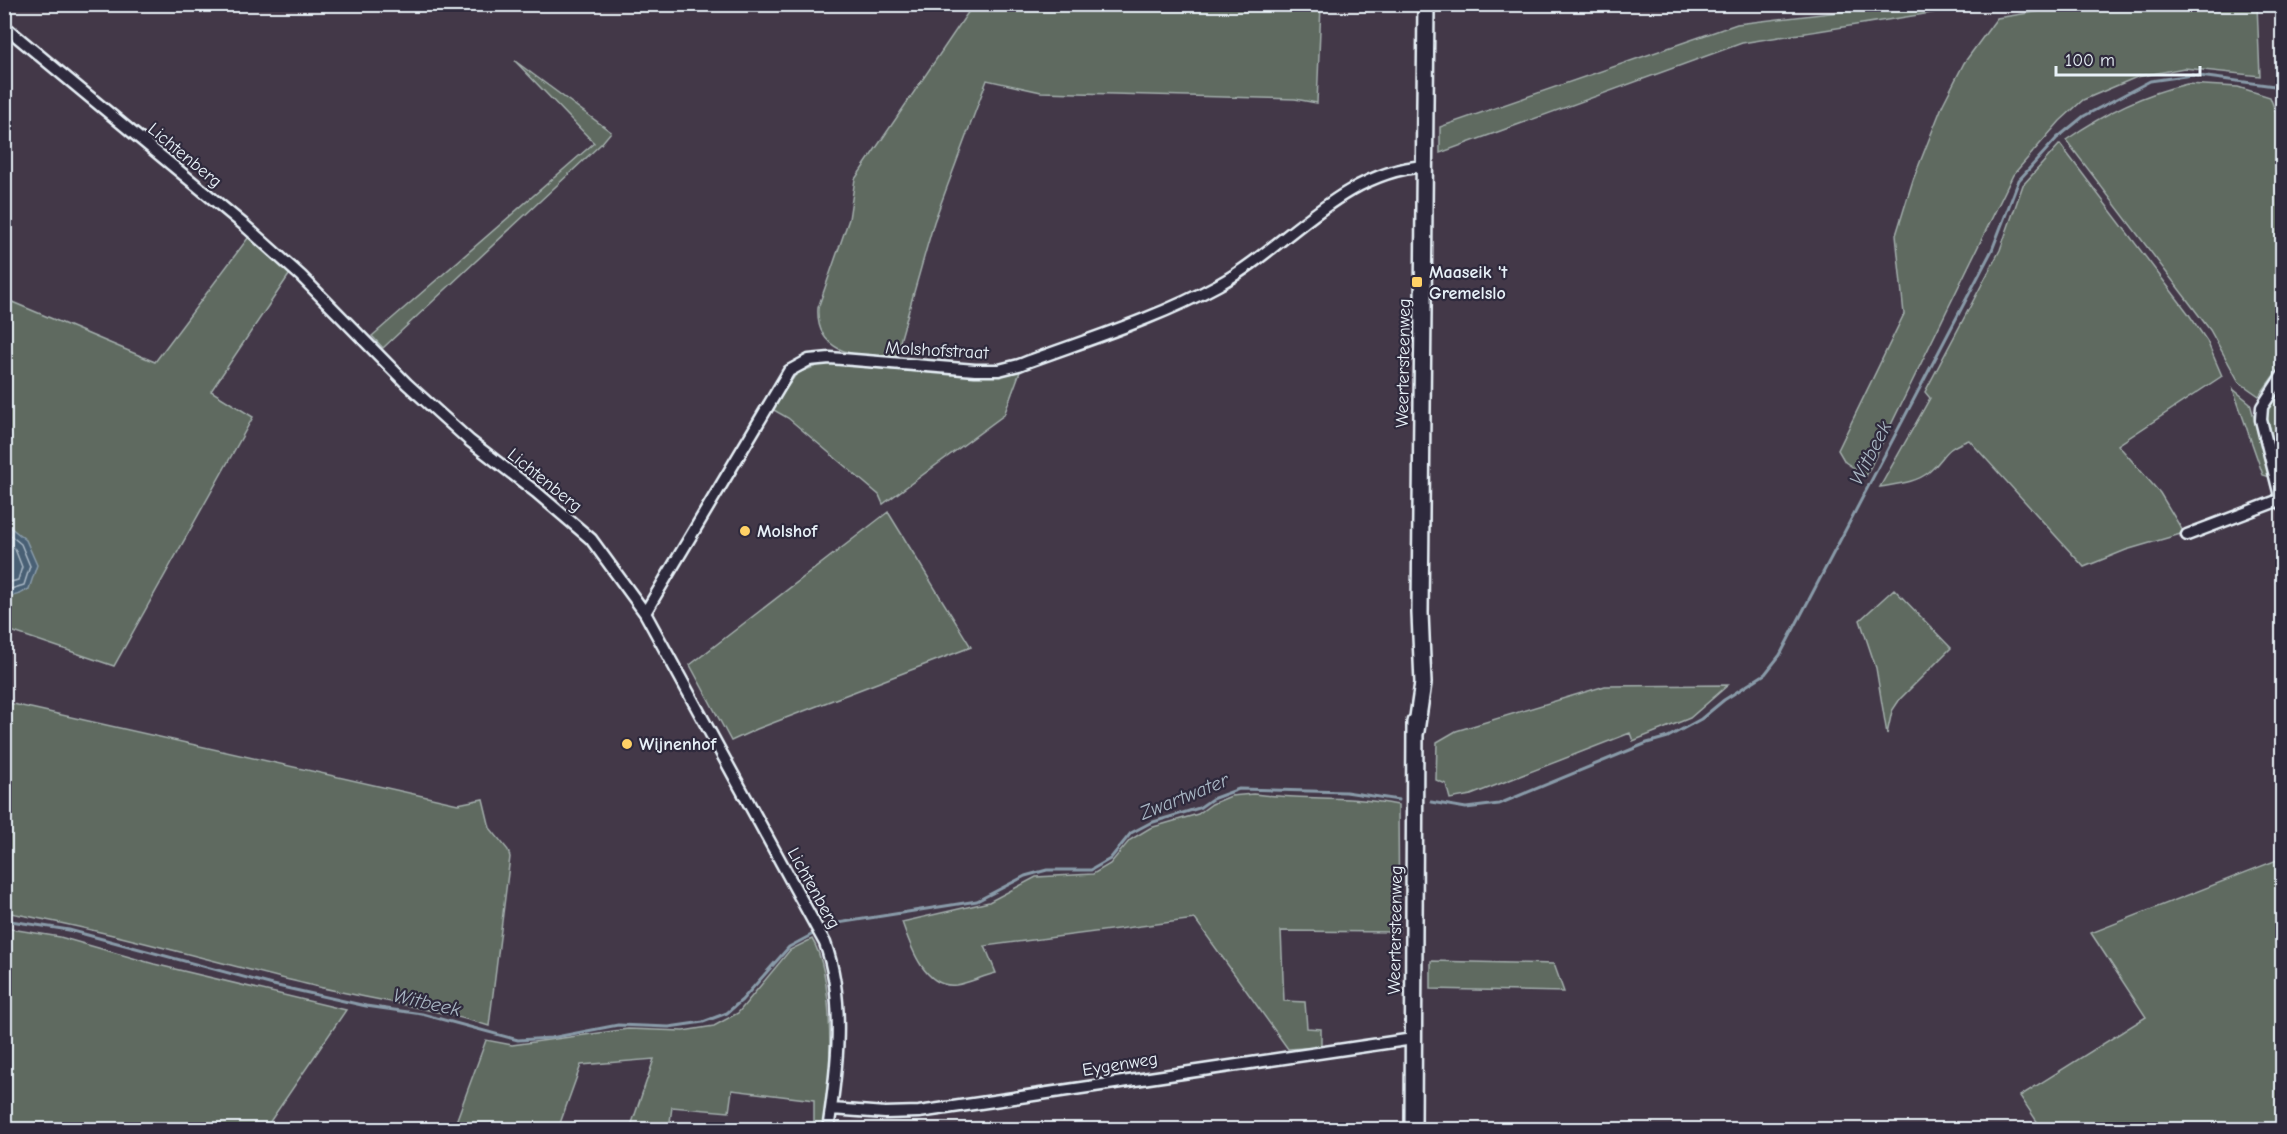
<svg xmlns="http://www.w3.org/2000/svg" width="2287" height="1134" font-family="'Comic Neue',sans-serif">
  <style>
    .green { fill: #5e6a60; stroke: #a3aeac; stroke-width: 1.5 }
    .water { fill: #4a6175; stroke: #899ba9; stroke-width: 1.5 }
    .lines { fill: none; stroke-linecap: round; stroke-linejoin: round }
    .shore { stroke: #a9b7c4; stroke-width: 1.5 }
    .stream { stroke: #899ba9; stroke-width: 3 }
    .minor-casing { stroke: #e8f1f8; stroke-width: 15 }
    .secondary-casing { stroke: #e8f1f8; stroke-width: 20 }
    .minor { stroke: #2f2a3d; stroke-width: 10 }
    .secondary { stroke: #2f2a3d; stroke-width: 15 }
    .poi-dot { fill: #ffd166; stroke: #2f2a3d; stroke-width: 2 }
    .labels { text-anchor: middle; stroke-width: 4.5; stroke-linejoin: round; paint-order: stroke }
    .street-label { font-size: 18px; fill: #e8f1f8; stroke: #2f2a3d }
    .poi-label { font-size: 18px; font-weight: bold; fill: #e8f1f8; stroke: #2f2a3d; text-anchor: start }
    .water-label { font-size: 20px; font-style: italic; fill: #a9b7c4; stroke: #2f2a3d }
  </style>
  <rect width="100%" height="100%" fill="#433848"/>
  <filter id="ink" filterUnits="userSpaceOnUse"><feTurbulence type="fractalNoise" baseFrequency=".0167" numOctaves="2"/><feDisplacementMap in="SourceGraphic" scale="12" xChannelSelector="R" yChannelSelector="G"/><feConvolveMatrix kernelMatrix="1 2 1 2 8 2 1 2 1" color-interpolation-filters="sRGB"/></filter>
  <g filter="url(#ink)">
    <path class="green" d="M1906,4L1981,5L1742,43L1440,153V127L1737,24Z
      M973,5H1321L1317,103L1295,99L1041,92L987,80L934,222L895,359C860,356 815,356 818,308L849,219L855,179Z
      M2080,5H2257L2260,76L2184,68L2137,77L2083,100L2060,121L2013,175L1866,476L1845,462L1838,450L1904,314L1896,235L1913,180L1943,104L1964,63L1997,18Z
      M515,61L611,132L601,144L383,348L372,336L594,143Z
      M2187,84L2238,87L2270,97L2282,128V364L2259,396L2239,382L2210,330L2066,140C2103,114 2143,94 2187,84Z
      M2060,144L2188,313L2207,341L2222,376L2118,445L2160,493L2184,533L2126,550L2084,567L1969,440C1941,450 1948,456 1929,472C1916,483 1896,484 1880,487L1930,398L1925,392L2000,250L2023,185Z
      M251,234L291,272L211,391L253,417L114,666L5,629V299L155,362Z
      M825,363C891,369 956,380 1021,369L1004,415L883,504L879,495L788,418L772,409L797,373Z
      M2282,382V474L2266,413L2275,391Z
      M2233,389L2250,403L2270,477L2263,475Z
      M888,512L971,647L757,729L731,741L690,665Z
      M1894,589L1951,648L1900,699L1892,711L1887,734L1876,668L1860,620Z
      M1728,685L1690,718L1633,741L1630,733L1471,795L1450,799L1446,784L1436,780L1437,742L1456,731L1605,686Z
      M4,702L458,804L483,799L490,828L508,850L510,857L489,1026C429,1007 367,999 306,984C206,960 106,930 5,912Z
      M1253,794C1302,800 1350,795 1398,805L1399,932L1281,931L1284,1001L1305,1002L1307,1028L1321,1029V1047L1288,1049L1195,919L985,946L996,973C983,976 969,983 956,985C924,989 910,945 902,922L989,902L1036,877L1093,874L1110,864L1130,840L1150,828L1198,814L1212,804L1231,796Z
      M2282,858V1129H2042L2020,1096L2146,1017L2091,933Z
      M5,928L60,937L154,964L346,1010L265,1129H5Z
      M812,939C836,978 831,1084 824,1129H814V1100L732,1090L729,1112L672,1107L669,1129H630L654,1059L581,1065L558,1129L453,1130L486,1040L512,1045L628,1029L683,1031L714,1026L738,1013L790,950Z
      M1431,961L1554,964L1564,992L1431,989Z"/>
    <path class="water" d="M5,523L26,540L37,565L29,589C20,594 14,597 4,597Z"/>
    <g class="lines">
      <path class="shore" d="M4,530L21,544L30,566L24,585L4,591
        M4,540L15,549L22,567L18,580L4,584"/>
      <path class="stream" d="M1431,802L1466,808L1499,804L1647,743L1668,737L1701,719L1724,700L1765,674L1780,655L1992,250L2019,180L2057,138L2084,116L2150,81L2192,75L2282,87
        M4,920L69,930L273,985L366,1006L422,1014L518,1040L551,1038L618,1025L669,1027L703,1022L727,1013L742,1000L789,947L815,933
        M824,928L838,923L977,901L1025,876L1047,870H1091L1110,859L1131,833L1150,823L1199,808L1212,799L1239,789L1346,792L1399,800"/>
      <g class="minor-casing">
        <path id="minor" d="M4,26L243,224L301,276L407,384L470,441L536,492L591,539L645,613L825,943C846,1001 837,1070 828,1130
          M2282,376L2262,407L2261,420L2282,504
          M2187,535L2282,499
          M645,613L789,371L809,360L830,358L975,370H999L1019,365C1086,340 1156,319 1218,285C1287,247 1340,172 1425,166
          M832,1109L885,1113L919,1112L1413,1039"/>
      </g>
      <g class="secondary-casing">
        <path id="secondary" d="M1416,731L1423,683L1420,613L1426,4
          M1413,1130L1415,722"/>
      </g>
      <use href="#minor" class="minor"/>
      <use href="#secondary" class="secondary"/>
    </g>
  </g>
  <g class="poi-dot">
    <rect x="1411" y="276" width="12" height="12" rx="3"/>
    <circle cx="745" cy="531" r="6"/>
    <circle cx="627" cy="744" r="6"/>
  </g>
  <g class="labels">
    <g class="street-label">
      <text transform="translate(185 155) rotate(40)" y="6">Lichtenberg</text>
      <text transform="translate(937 350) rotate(3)" y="6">Molshofstraat</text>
      <text transform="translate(1403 363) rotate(-89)" y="6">Weertersteenweg</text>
      <text transform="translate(545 480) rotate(39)" y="6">Lichtenberg</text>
      <text transform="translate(814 888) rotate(61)" y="6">Lichtenberg</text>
      <text transform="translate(1395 930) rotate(-89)" y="6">Weertersteenweg</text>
      <text transform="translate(1120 1064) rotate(-9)" y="6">Eygenweg</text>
    </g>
    <g class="poi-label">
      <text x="1429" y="278">Maaseik 't<tspan x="1429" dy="21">Gremelslo</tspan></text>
      <text x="757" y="537">Molshof</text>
      <text x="639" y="750">Wijnenhof</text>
    </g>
    <g class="water-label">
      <text transform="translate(1870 453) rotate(-63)" y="7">Witbeek</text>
      <text transform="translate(1184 796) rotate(-22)" y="7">Zwartwater</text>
      <text transform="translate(427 1002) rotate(13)" y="7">Witbeek</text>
    </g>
  </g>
  <rect width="2287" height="1134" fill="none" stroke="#2f2a3d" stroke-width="24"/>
  <rect x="12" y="12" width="2263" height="1110" fill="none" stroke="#e8f1f8" stroke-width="2" filter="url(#ink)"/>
  <path d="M2056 66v9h144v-9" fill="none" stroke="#e8f1f8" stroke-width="3"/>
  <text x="2065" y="66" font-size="18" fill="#e8f1f8" stroke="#2f2a3d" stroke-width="4.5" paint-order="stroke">100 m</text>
</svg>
